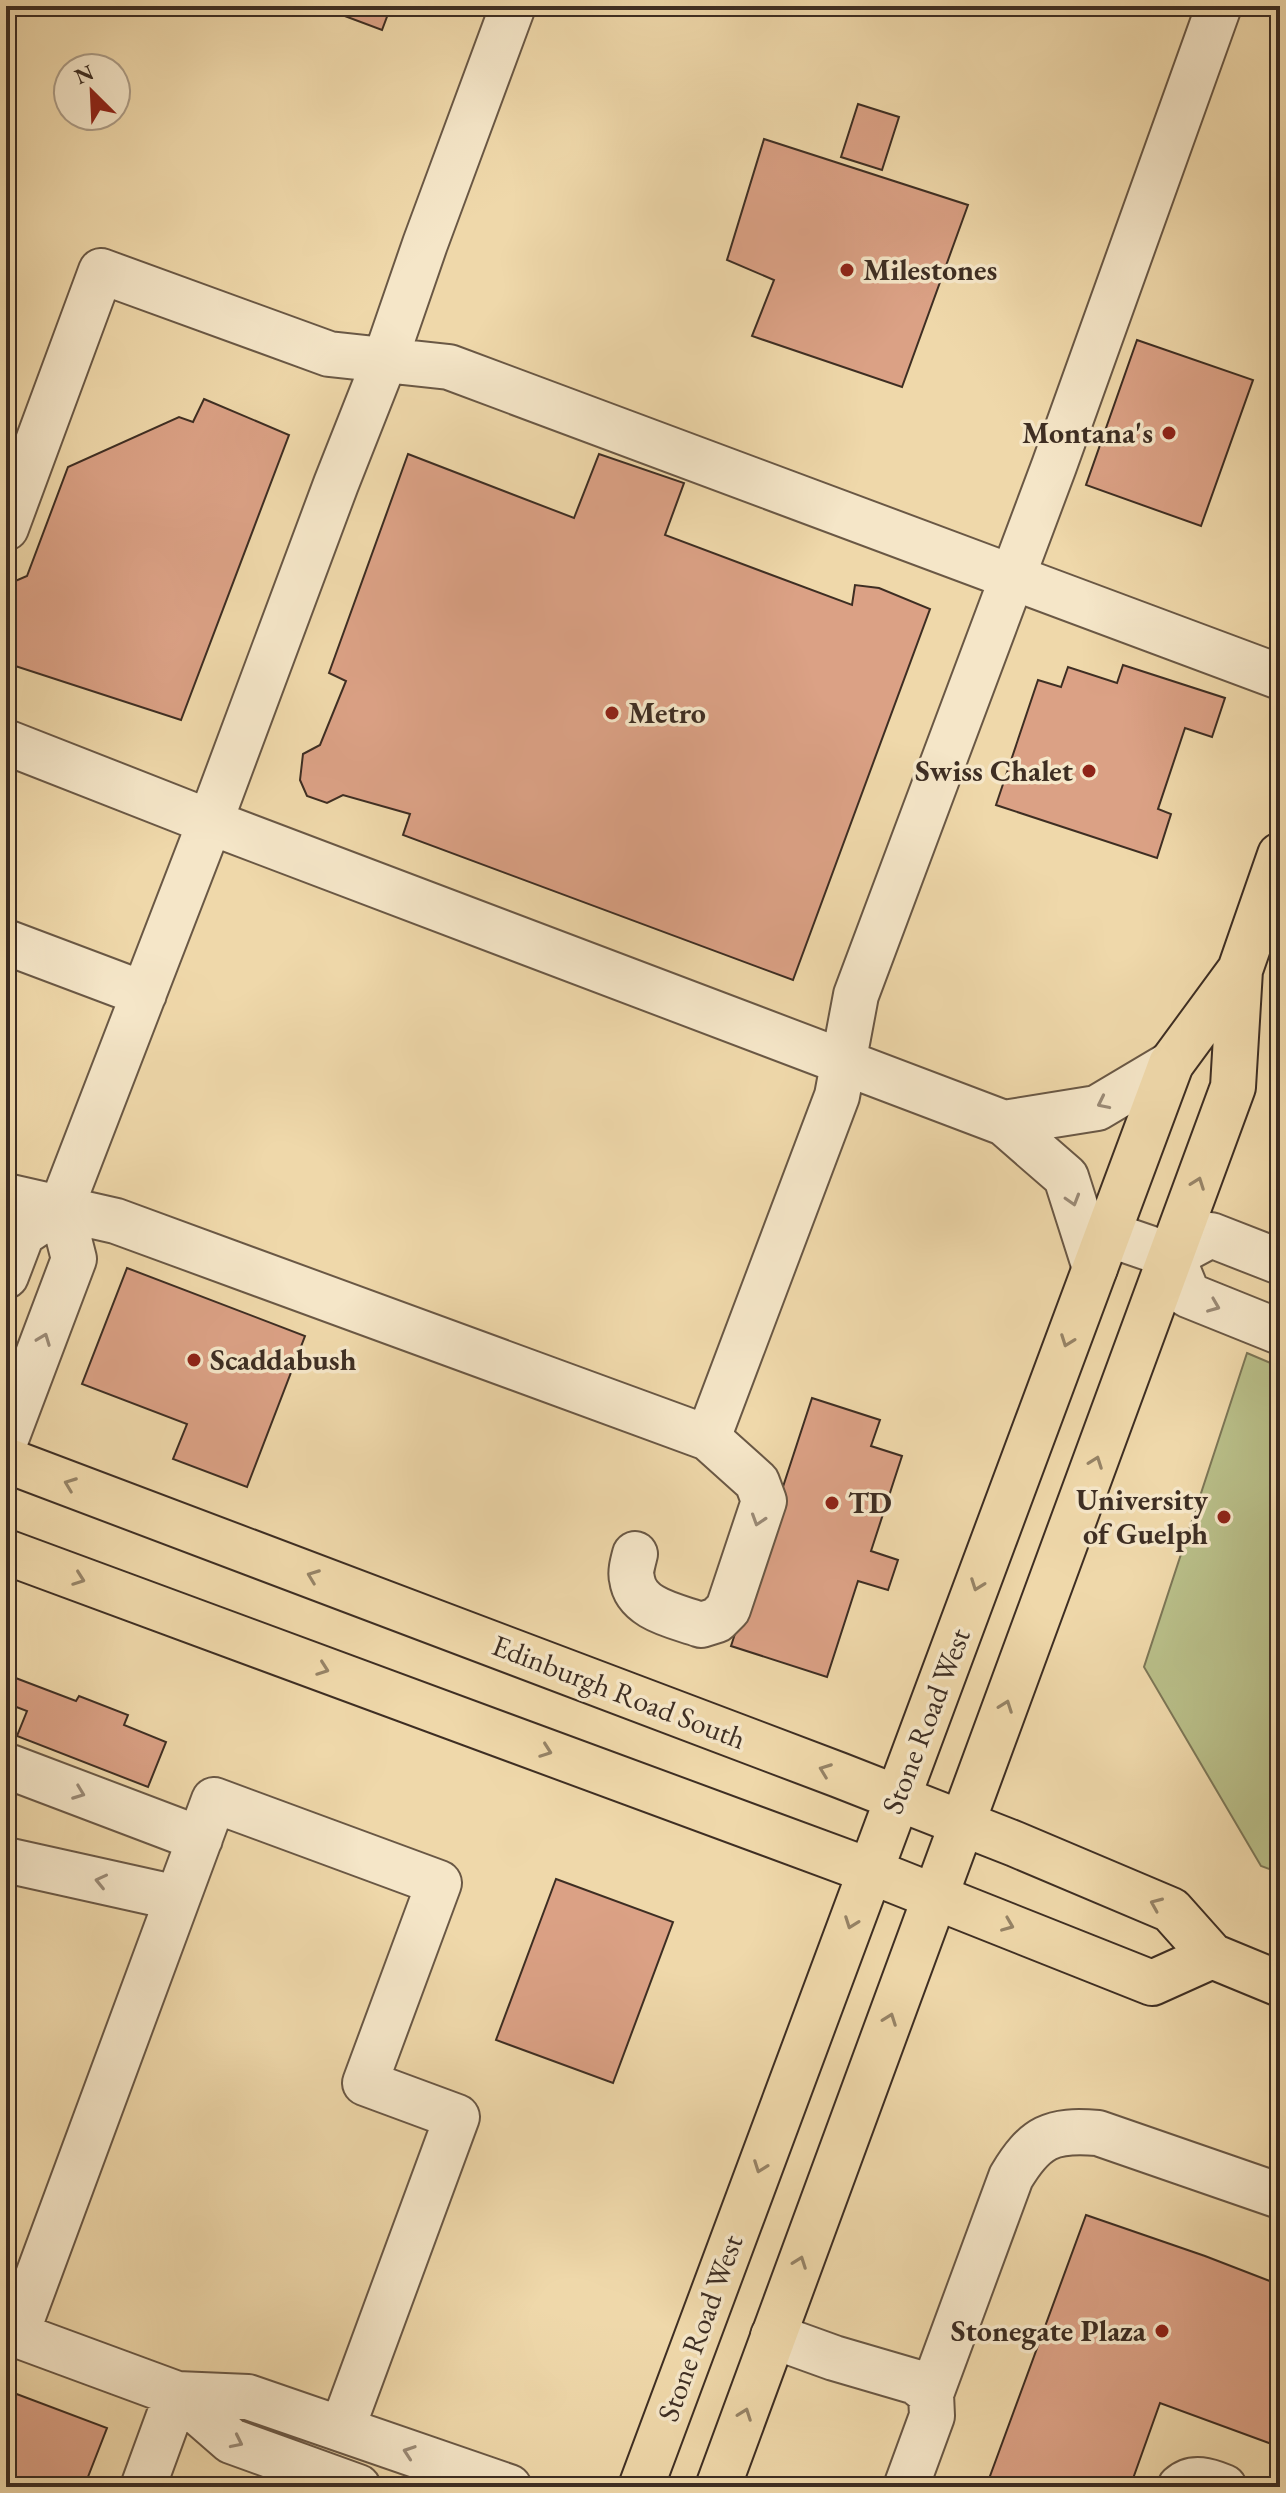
<svg xmlns="http://www.w3.org/2000/svg" width="1286" height="2493" font-family="'EB Garamond',serif">
  <style>
    .green { fill: #b9bf89; stroke: #7c7656; stroke-width: 2 }
    .building { fill: #dba185; stroke: #3e2e23; stroke-width: 2 }
    .lines { fill: none; stroke-linecap: round; stroke-linejoin: round }
    .minor-casing { stroke: #6a5845; stroke-width: 48 }
    .major-casing { stroke: #3e2e23; stroke-width: 48 }
    .minor { stroke: #f5e6c8; stroke-width: 44 }
    .major { stroke: #efd8aa; stroke-width: 44 }
    .oneway { stroke: #9a8a76 }
    .oneway2 { stroke: #968366 }
    .poi-dot { fill: #8f2418; stroke: #f5e6c8; stroke-width: 3 }
    .labels { text-anchor: middle; stroke-width: 7; stroke-linejoin: round; paint-order: stroke }
    .poi-label { font-size: 30px; font-weight: bold; fill: #3e2e23; stroke: #f5e6c8; text-anchor: start }
    .street-label { font-size: 30px; fill: #3e2e23; stroke: #f5e6c8 }
  </style>
  <rect width="100%" height="100%" fill="#efd8aa"/>
  <filter id="stains"><feTurbulence type="fractalNoise" baseFrequency=".0025" numOctaves="4"/><feColorMatrix values="0 0 0 0 .2 0 0 0 0 .09 0 0 0 0 .02 0 0 0 .5 -.17"/></filter>
  <radialGradient id="worn" r=".72"><stop offset=".6" stop-color="#630" stop-opacity="0"/><stop offset="1" stop-color="#630" stop-opacity=".3"/></radialGradient>
  <path class="green" d="M1247,1353L1280,1367V1600L1270,1629L1280,1660V1873L1261,1866L1144,1667Z"/>
  <path class="building" d="M318,6H391L382,30Z
    M858,104L899,117L882,170L841,157Z
    M764,139L968,205L902,387L752,336L774,280L727,260Z
    M1137,340L1253,380L1201,526L1086,485Z
    M204,399L289,435L181,720L6,663V585L27,576L68,467L179,417L193,422Z
    M408,454L574,518L599,454L684,483L665,535L852,605L855,585L879,588L930,609L793,980L403,835L410,814L343,795L327,803L307,796L300,780L303,754L320,745L346,681L329,673Z
    M1123,665L1225,698L1212,737L1185,728L1158,809L1171,814L1157,858L996,805L1038,680L1061,687L1068,667L1117,683Z
    M127,1268L305,1336L247,1487L173,1459L187,1424L82,1384Z
    M812,1398L880,1420L871,1446L902,1456L871,1551L898,1560L888,1590L858,1581L827,1677L731,1646Z
    M13,1677L76,1701L79,1696L128,1715L124,1725L166,1742L148,1787L17,1736L27,1711L6,1703V1696Z
    M556,1879L673,1922L613,2083L496,2040Z
    M1086,2215L1205,2256L1280,2285V2447L1160,2403L1130,2487H986Z
    M6,2390L107,2428L84,2487H6Z"/>
  <g class="lines">
    <g class="minor-casing">
      <path id="minor" d="M6,528L101,271L329,354L449,367L1280,677
        M6,742L210,822L336,484L385,360L425,244L513,6
        M6,942L144,994
        M1004,1123L1097,1108L1171,1064
        M6,1196L116,1221L708,1438L837,1096L856,995L1054,466L1219,6
        M1108,1234L1172,1256L1211,1235L1280,1262
        M1172,1256L1188,1295L1280,1332
        M6,1276L22,1234L61,1208L210,822L1004,1123L1066,1177L1095,1268
        M6,1439L74,1259L61,1208
        M635,1554C633,1562 630,1572 632,1579C636,1610 677,1616 701,1625L717,1620L728,1609L764,1501L757,1482L708,1438
        M6,1768L10,1767L200,1839
        M6,1860L177,1898
        M6,2331L177,2394L143,2487
        M16,2335L214,1800L439,1883L365,2083L457,2117L342,2429
        M773,2336L834,2358L916,2382L931,2394L932,2416L906,2487
        M177,2394L248,2397L509,2487
        M177,2394L231,2441L358,2487
        M931,2394L1011,2177C1035,2137 1051,2129 1098,2133L1280,2196
        M1180,2487C1193,2475 1209,2481 1224,2487"/>
    </g>
    <g class="major-casing">
      <path id="major" d="M6,1460L839,1775L1015,1844L1171,1910L1212,1956L1280,1984
        M6,1552L870,1871L1152,1983L1212,1956
        M641,2487L1171,1064L1240,970
        M718,2487L1233,1087L1240,970L1280,855"/>
    </g>
    <use href="#minor" class="minor"/>
    <use href="#major" class="major"/>
  </g>
  <defs><path id="oneway-chevron" d="M-2-3.5L2.5 0L-2 3.5" fill="none" stroke-width="1.6" stroke-linecap="round" stroke-linejoin="round" transform="scale(2)"/></defs>
  <g class="oneway">
    <use href="#oneway-chevron" transform="translate(1103 1103) rotate(154)"/>
    <use href="#oneway-chevron" transform="translate(1073 1200) rotate(73)"/>
    <use href="#oneway-chevron" transform="translate(1214 1306) rotate(22)"/>
    <use href="#oneway-chevron" transform="translate(44 1339) rotate(-69)"/>
    <use href="#oneway-chevron" transform="translate(758 1520) rotate(108)"/>
    <use href="#oneway-chevron" transform="translate(79 1793) rotate(21)"/>
    <use href="#oneway-chevron" transform="translate(101 1881) rotate(-167)"/>
    <use href="#oneway-chevron" transform="translate(237 2442) rotate(26)"/>
    <use href="#oneway-chevron" transform="translate(409 2452) rotate(-161)"/>
  </g>
  <g class="oneway2">
    <use href="#oneway-chevron" transform="translate(1198 1183) rotate(-70)"/>
    <use href="#oneway-chevron" transform="translate(1067 1341) rotate(110)"/>
    <use href="#oneway-chevron" transform="translate(1096 1462) rotate(-70)"/>
    <use href="#oneway-chevron" transform="translate(70 1484) rotate(-159)"/>
    <use href="#oneway-chevron" transform="translate(313 1576) rotate(-159)"/>
    <use href="#oneway-chevron" transform="translate(79 1579) rotate(20)"/>
    <use href="#oneway-chevron" transform="translate(977 1585) rotate(110)"/>
    <use href="#oneway-chevron" transform="translate(323 1669) rotate(20)"/>
    <use href="#oneway-chevron" transform="translate(1006 1706) rotate(-70)"/>
    <use href="#oneway-chevron" transform="translate(546 1751) rotate(20)"/>
    <use href="#oneway-chevron" transform="translate(825 1770) rotate(-159)"/>
    <use href="#oneway-chevron" transform="translate(1156 1904) rotate(-157)"/>
    <use href="#oneway-chevron" transform="translate(851 1923) rotate(110)"/>
    <use href="#oneway-chevron" transform="translate(1008 1925) rotate(22)"/>
    <use href="#oneway-chevron" transform="translate(890 2019) rotate(-70)"/>
    <use href="#oneway-chevron" transform="translate(760 2167) rotate(110)"/>
    <use href="#oneway-chevron" transform="translate(800 2262) rotate(-70)"/>
    <use href="#oneway-chevron" transform="translate(745 2414) rotate(-70)"/>
  </g>
  <g class="poi-dot">
    <circle cx="847" cy="270" r="8"/>
    <circle cx="1169" cy="433" r="8"/>
    <circle cx="612" cy="713" r="8"/>
    <circle cx="1089" cy="771" r="8"/>
    <circle cx="194" cy="1360" r="8"/>
    <circle cx="832" cy="1503" r="8"/>
    <circle cx="1224" cy="1517" r="8"/>
    <circle cx="1162" cy="2331" r="8"/>
  </g>
  <g class="labels">
    <g class="poi-label">
      <text x="863" y="280">Milestones</text>
      <text x="1153" y="443" text-anchor="end">Montana's</text>
      <text x="628" y="723">Metro</text>
      <text x="1073" y="781" text-anchor="end">Swiss Chalet</text>
      <text x="210" y="1370">Scaddabush</text>
      <text x="1208" y="1510" text-anchor="end">University<tspan x="1208" dy="34">of Guelph</tspan></text>
      <text x="848" y="1513">TD</text>
      <text x="1146" y="2341" text-anchor="end">Stonegate Plaza</text>
    </g>
    <g class="street-label">
      <text transform="translate(619 1692) rotate(21)" y="10">Edinburgh Road South</text>
      <text transform="translate(926 1721) rotate(-69)" y="10">Stone Road West</text>
      <text transform="translate(700 2328) rotate(-70)" y="10">Stone Road West</text>
    </g>
  </g>
  <rect width="1286" height="2493" fill="none" stroke="#efd8aa" stroke-width="32"/>
  <rect x="8" y="8" width="1270" height="2477" fill="none" stroke="#3e2e23" stroke-width="4"/>
  <rect x="16" y="16" width="1254" height="2461" fill="none" stroke="#3e2e23" stroke-width="2"/>
  <g transform="translate(92 92) rotate(336)"><circle r="38" fill="#f5e6c8" stroke="#ac9c86" stroke-width="2"/>
  <path d="M0-6L14 30L0 20L-14 30Z" fill="#8f2418"/>
  <text y="-12" font-size="22" font-weight="bold" text-anchor="middle" fill="#3e2e23">N</text>
  </g>
  <rect width="100%" height="100%" filter="url(#stains)"/>
  <rect width="100%" height="100%" fill="url(#worn)"/>
</svg>
